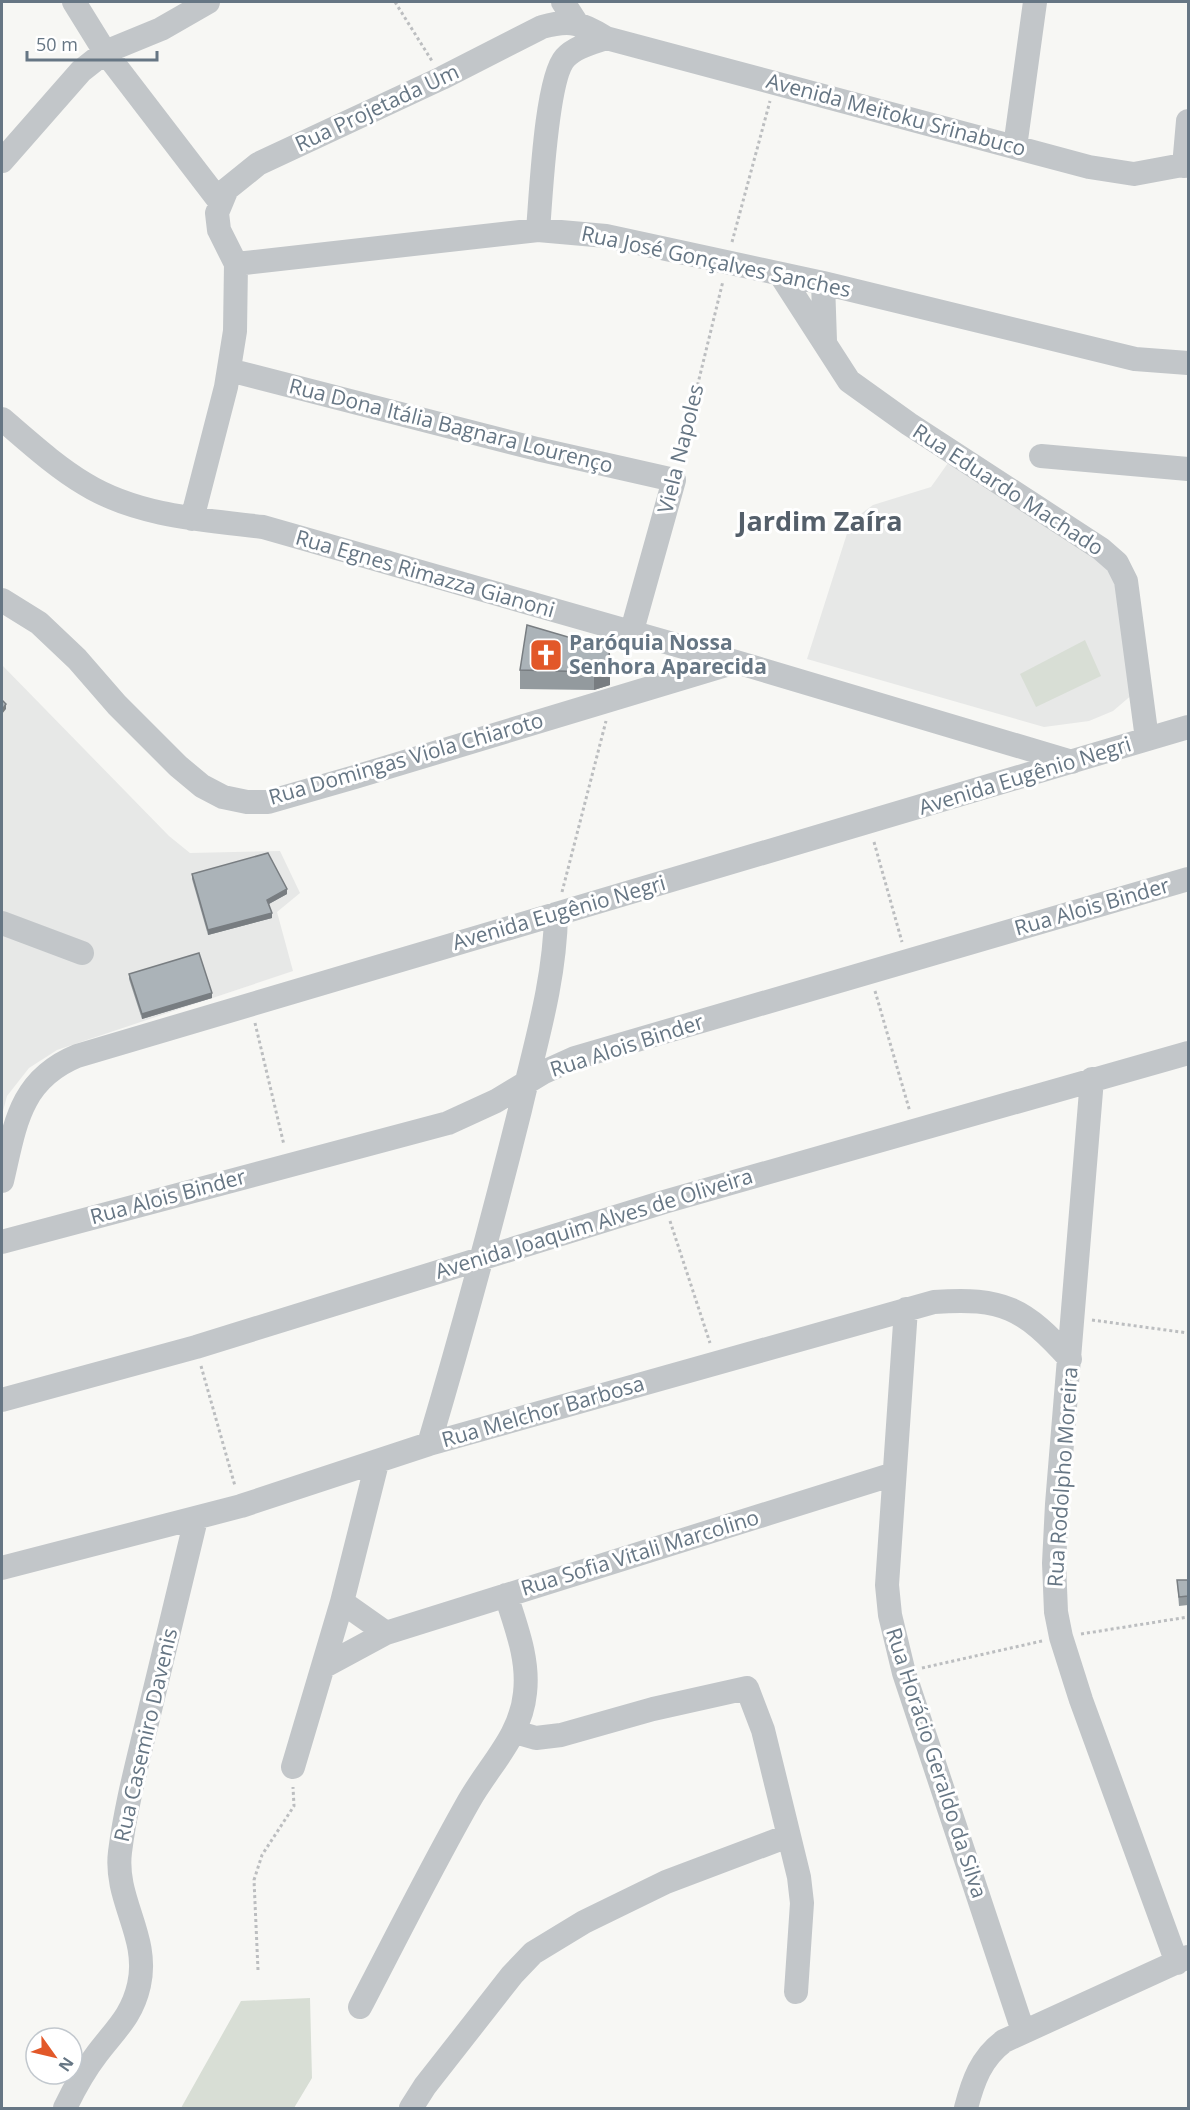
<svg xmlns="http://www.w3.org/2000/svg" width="1190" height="2110" font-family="'Open Sans',sans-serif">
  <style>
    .built { fill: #e7e8e7 }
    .green { fill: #d8ded5 }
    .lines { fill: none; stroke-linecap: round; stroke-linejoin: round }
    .path { stroke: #bcbec0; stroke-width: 3; stroke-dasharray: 3 3; stroke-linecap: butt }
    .minor { stroke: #c2c6c9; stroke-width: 24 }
    .wall { fill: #939a9e }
    .shaded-wall { fill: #787d81 }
    .building { fill: #abb3b8; stroke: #787d81; stroke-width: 1.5 }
    .labels { text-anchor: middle; stroke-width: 6; stroke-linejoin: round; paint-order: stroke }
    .street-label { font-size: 21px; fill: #667684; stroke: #fff }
    .poi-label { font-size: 21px; font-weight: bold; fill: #667684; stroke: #fff; text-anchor: start }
    .district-label { font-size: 27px; font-weight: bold; fill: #545f6a; stroke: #fff }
  </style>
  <rect width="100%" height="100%" fill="#f7f7f4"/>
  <path class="built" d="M948,463L1116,568L1133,694L1113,711L1089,721L1044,727L807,659L851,521L873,505L931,487Z
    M2,665L169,836L190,853L280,851L300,893L277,912L293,971L57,1050L29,1068L7,1096L2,1115Z"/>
  <path class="green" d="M1085,640L1101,676L1036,707L1020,674Z
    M310,1998L312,2078L294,2108H181L241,2001Z"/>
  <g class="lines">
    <path class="path" d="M395,2L432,61
      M732,242L770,101
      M679,461L723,281
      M874,842L902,942
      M562,892L606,721
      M875,991L910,1112
      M255,1023L284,1145
      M670,1221L710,1343
      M1092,1320L1188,1333
      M201,1366L235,1486
      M1081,1634L1188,1617
      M922,1668L1042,1641
      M258,1970L254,1880L262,1855L294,1806L293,1787"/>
    <path class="minor" d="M74,2L105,52L220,202
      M563,2L576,22
      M1015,147L1035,2
      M2,161L81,71L105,52L161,29L208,2
      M1184,166L1188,121
      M538,230C541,196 546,79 565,58C575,47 592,43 606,38
      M236,264L538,230L606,236L823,283L1135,359L1188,363
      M780,274L849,381L909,424L1101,549L1117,563L1126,581L1147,739
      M823,283L825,341
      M229,370L537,449L674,480L631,634
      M2,419C29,442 55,466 85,484C137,516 204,520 263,527L736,662L1072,762
      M1041,456L1188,469
      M192,519L226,387L235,331L236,264L219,230L217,213L227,189L258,164L442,78L542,27C571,19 581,23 606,38L1089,167L1134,174L1188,164
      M2,600L39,623L77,659L117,705L178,766L202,786L223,797L247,802H268L355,777L736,662
      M2,923L82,953
      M1092,1079L1057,1504L1054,1563L1056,1612L1061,1637L1081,1700L1177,1963
      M2,1181C15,1126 19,1080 77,1056L1188,727
      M2,1242L448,1123L496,1101L544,1072L575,1058L1188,879
      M906,1309L887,1585L890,1615L904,1673L1023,2031
      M2,1400L196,1347L664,1202L1188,1053
      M429,1444C462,1333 492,1222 520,1110C535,1045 555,982 556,914
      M2,1568L241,1506L429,1444L934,1302C1003,1297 1024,1308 1070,1359
      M342,1602L386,1633
      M323,1667L386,1633L894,1474
      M515,1732L536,1738L561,1735L653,1709L747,1688L763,1730L799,1877L802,1903L796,1992
      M293,1767L342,1602L377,1463
      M360,2007C396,1938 431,1868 469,1801C490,1764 521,1736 525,1693C529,1659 516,1627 506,1595
      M65,2108C74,2089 84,2071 97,2054C116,2029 132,2016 139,1985C150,1936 114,1900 120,1852C126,1804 139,1757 150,1710C165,1646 181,1583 196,1519
      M411,2108L425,2086L512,1975L533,1953L584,1922L666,1882L788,1836
      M966,2108C973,2081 981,2058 1004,2041L1188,1957"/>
  </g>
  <path class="wall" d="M610,667V685L594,690L520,689V670Z
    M192,874L287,894L269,904L272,918L208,935L192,879Z
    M129,974L212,998L142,1019L129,979Z
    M1177,1580H1188V1605L1179,1606Z"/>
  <path class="shaded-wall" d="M610,667V685L594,690V672Z
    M6,704V709L2,714V710Z
    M287,889V894L267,905V900Z
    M272,913V918L208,935V930Z
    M212,993V998L142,1019V1014Z"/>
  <path class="building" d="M527,625L609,649L610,667L594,672L520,670Z
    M2,700L6,704L2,710Z
    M268,853L287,889L267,900L272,913L208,930L192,874Z
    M199,953L212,993L142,1014L129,974Z
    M1177,1580H1188V1596L1179,1597Z"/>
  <defs>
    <g id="church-square" transform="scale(1.725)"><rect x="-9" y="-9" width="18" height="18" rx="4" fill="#e25829" stroke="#fff"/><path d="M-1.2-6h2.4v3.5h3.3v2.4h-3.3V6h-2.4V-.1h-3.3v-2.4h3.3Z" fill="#fff"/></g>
  </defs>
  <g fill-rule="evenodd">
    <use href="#church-square" x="546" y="655"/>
  </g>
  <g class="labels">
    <g class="street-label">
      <text transform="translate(377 108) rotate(-25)" y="7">Rua Projetada Um</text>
      <text transform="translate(896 115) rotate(15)" y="7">Avenida Meitoku Srinabuco</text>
      <text transform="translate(716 262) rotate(12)" y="7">Rua José Gonçalves Sanches</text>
      <text transform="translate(451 426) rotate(14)" y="7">Rua Dona Itália Bagnara Lourenço</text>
      <text transform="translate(681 449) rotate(-76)" y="7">Viela Napoles</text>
      <text transform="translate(1008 490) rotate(33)" y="7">Rua Eduardo Machado</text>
      <text transform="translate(425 574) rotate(16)" y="7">Rua Egnes Rimazza Gianoni</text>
      <text transform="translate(406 759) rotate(-16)" y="7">Rua Domingas Viola Chiaroto</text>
      <text transform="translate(1025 776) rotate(-17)" y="7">Avenida Eugênio Negri</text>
      <text transform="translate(1092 907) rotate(-16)" y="7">Rua Alois Binder</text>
      <text transform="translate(559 913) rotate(-16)" y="7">Avenida Eugênio Negri</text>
      <text transform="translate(627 1046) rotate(-18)" y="7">Rua Alois Binder</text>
      <text transform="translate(168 1197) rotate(-15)" y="7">Rua Alois Binder</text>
      <text transform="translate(594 1224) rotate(-17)" y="7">Avenida Joaquim Alves de Oliveira</text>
      <text transform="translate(543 1412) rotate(-16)" y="7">Rua Melchor Barbosa</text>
      <text transform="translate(1063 1477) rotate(-86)" y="7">Rua Rodolpho Moreira</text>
      <text transform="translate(640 1553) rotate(-17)" y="7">Rua Sofia Vitali Marcolino</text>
      <text transform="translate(146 1735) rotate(-77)" y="7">Rua Casemiro Davenis</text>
      <text transform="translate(936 1763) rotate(72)" y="7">Rua Horácio Geraldo da Silva</text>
    </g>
    <g class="poi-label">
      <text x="569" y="650">Paróquia Nossa<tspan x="569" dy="24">Senhora Aparecida</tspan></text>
    </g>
    <g class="district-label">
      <text x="820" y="531">Jardim Zaíra</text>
    </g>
  </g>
  <rect width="1190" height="2110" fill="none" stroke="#667684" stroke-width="6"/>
  <g transform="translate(54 2056) rotate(124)"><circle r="28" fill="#ffffff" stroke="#c2c8ce" stroke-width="1.5"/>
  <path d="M0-4.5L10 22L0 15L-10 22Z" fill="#e25829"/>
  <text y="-9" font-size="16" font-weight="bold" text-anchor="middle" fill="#667684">N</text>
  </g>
  <path d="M27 51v9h130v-9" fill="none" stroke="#667684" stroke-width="3"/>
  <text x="36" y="51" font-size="18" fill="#667684" stroke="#ffffff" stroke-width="4.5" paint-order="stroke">50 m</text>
</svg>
